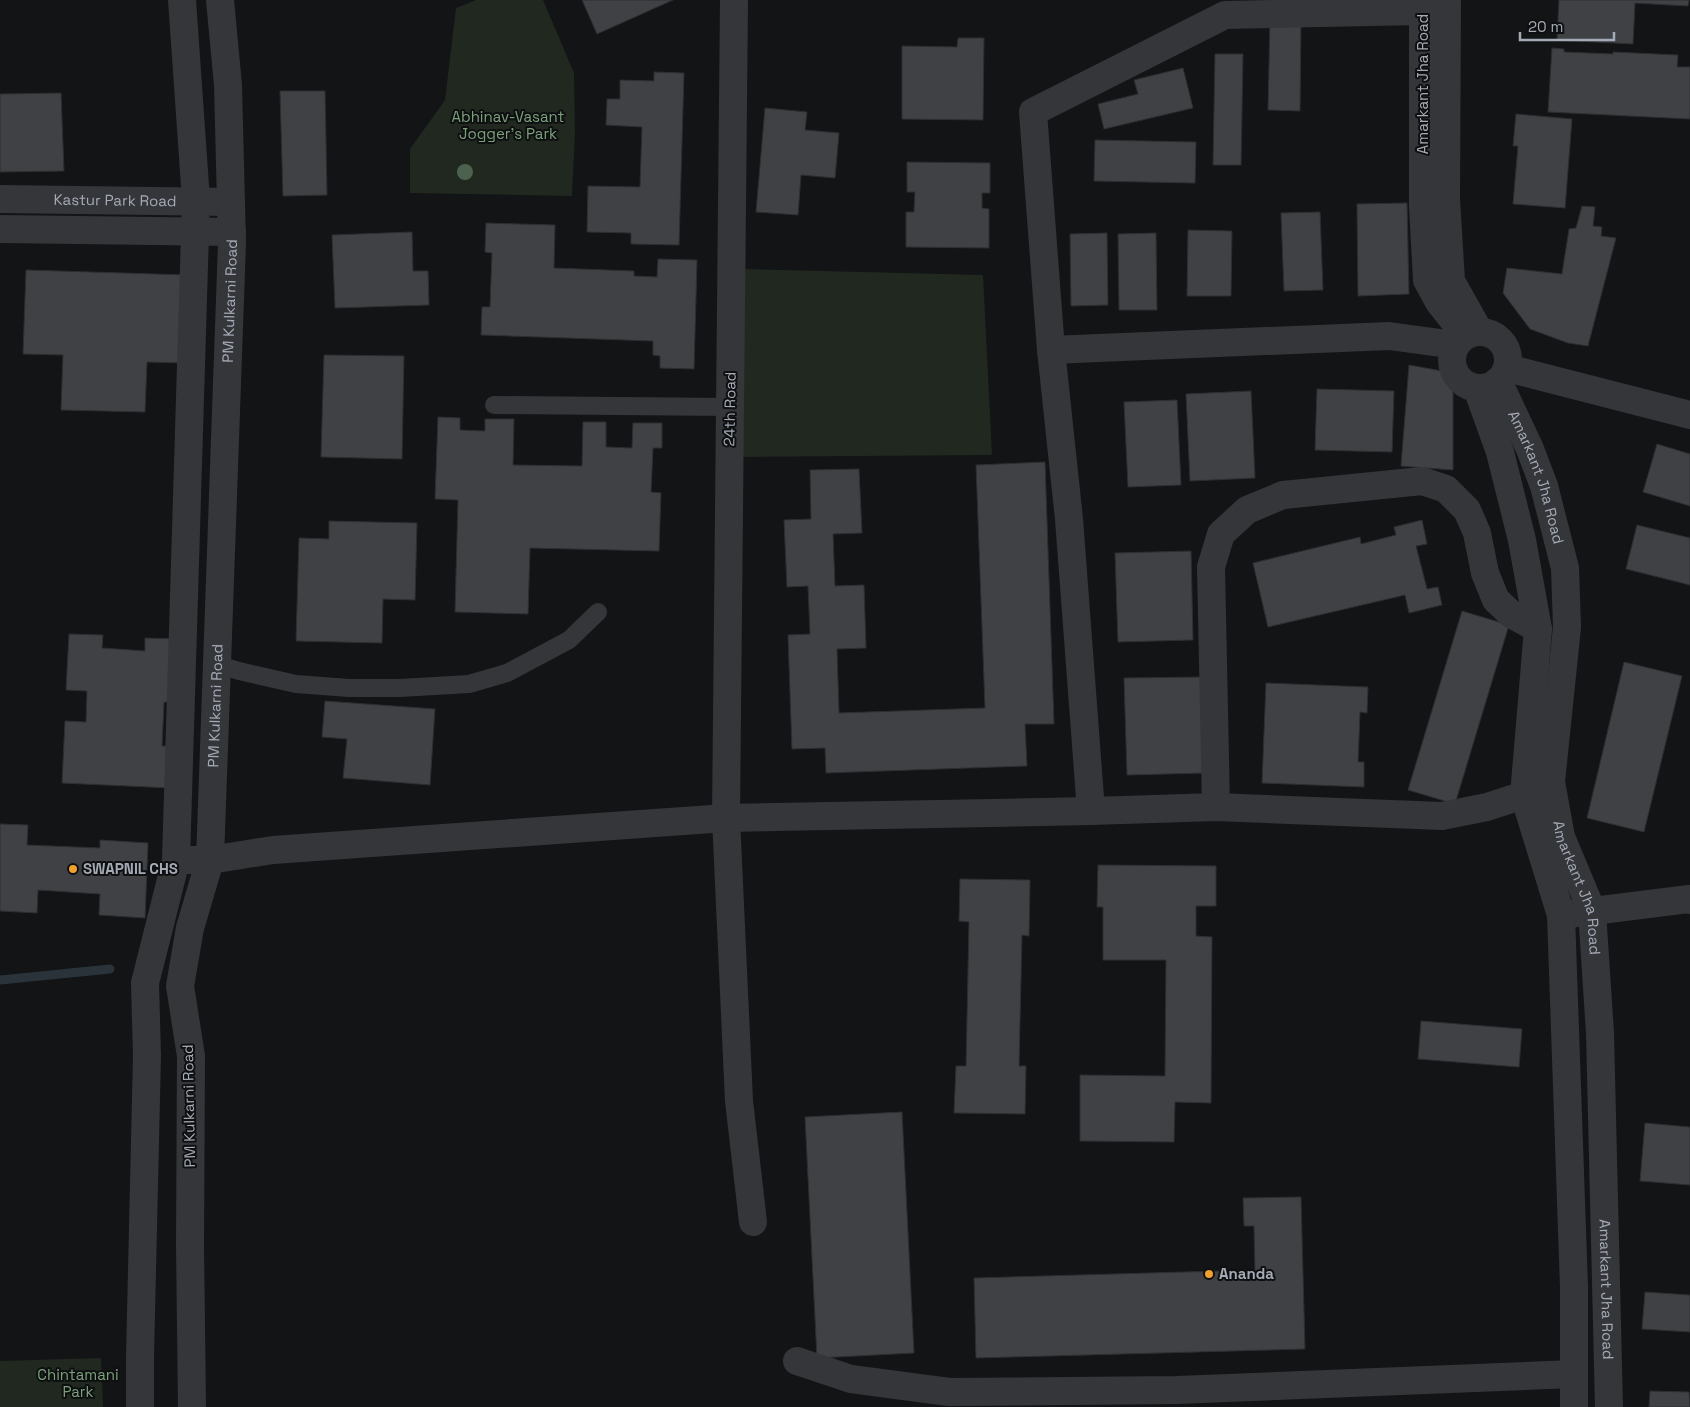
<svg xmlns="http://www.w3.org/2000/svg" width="1690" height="1407" font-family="'Space Grotesk',sans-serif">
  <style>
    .green { fill: #202820 }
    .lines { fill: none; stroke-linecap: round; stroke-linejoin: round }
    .stream { stroke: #2a3339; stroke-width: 9 }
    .building { fill: #3f4145; stroke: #2d2e31 }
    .service { stroke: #34363a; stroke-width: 18 }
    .minor { stroke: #34363a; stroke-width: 28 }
    .tertiary { stroke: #34363a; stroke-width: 28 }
    .tree { fill: #4d624e }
    .poi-dot { fill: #f2a12f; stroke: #0e0f10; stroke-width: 2 }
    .labels { text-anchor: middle; stroke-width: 4; stroke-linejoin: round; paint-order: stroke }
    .street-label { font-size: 15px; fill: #a5abb6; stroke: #0e0f10 }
    .park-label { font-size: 15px; fill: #7ca17c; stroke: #0e0f10 }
    .poi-label { font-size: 15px; font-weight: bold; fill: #a5abb6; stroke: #0e0f10; text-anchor: start }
  </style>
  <rect width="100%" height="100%" fill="#131415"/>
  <path class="green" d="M476,0H543L574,73L575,132L572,196L410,193V149L445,100L456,8Z
    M745,269L983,275L992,455L735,457Z
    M101,1358L103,1407H0V1361Z"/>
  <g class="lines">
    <path class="stream" d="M0,980L110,969"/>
  </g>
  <path class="building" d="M582,0H673L597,34Z
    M1559,0H1689L1688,6L1635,3L1633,44L1557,40Z
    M1270,20L1301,21L1300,111L1268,110Z
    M958,38H984L983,120L902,119V46L957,47Z
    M1552,48L1564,49V52L1613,54V52L1678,55L1677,67H1690V119L1548,112Z
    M1215,54H1243L1241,165H1213Z
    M1183,68L1193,108L1104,129L1098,104L1138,94L1134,80Z
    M654,72L684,73L679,245L631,244V233L587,232L588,186L640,187L642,127L606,125L607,99H620V80L654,81Z
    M280,91H325L327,195L283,196Z
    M61,93L64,171L0,172V94Z
    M765,108L807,112L805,130L839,133L835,178L801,175L798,215L756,212Z
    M1516,114L1572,119L1565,208L1513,204L1518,146H1513Z
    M1095,140L1196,142L1195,183L1094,181Z
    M907,162L990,163V193H982V208L989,209V248L906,247V212H914L915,192H907Z
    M1407,203L1409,294L1358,296L1357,204Z
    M1582,206L1595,207L1593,226L1602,227L1601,236L1616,238L1588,346L1568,343L1530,329L1503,293L1507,268L1562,274L1569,229L1576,228Z
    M1320,212L1323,290L1284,291L1281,213Z
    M486,223L555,225L554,268L634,271V276L657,277L658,259L697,260L694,369L660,368V356L653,355V341L481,335L482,307H490L492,253L485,252Z
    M1188,230L1232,231L1231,296H1187Z
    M412,232L413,271H428L429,305L335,308L332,235Z
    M1107,233L1108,305L1071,306L1070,234Z
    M1156,233L1157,310H1119L1118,234Z
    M26,270L187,275L184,363L147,362L145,412L61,410L63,355L23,354Z
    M324,355L404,356L402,459L321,457Z
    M1409,365L1453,373V470L1401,466Z
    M1317,389L1394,391L1392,452L1315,450Z
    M1251,391L1255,478L1190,481L1186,394Z
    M1177,400L1181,485L1128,487L1124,402Z
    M438,417L460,418V430L485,431V419H514L513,465L582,466L583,422H606V447L632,448L633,423H662V448H653L651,492L661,493L659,551L530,548L528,614L455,612L458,500L435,499Z
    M1657,444L1690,454V506L1643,492Z
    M1045,462L1054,724H1025L1027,766L826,773L825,748L792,749L788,635L810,634L808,586L787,587L784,520L811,519L810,470L859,469L862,533L833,534L835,586L864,585L866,648L837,649L839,713L985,708L976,465Z
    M1422,520L1427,544L1416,546L1427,589L1438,587L1442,605L1409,613L1405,595L1268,627L1253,563L1360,537L1361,544L1396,535L1394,527Z
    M329,521L417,523L415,600L383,599L382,643L296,641L299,538L329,539Z
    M1637,525L1690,538V585L1626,569Z
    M1191,551L1193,640L1118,642L1115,553Z
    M1462,611L1509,625L1455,804L1408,790Z
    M69,634L103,635L102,648L145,651V638L178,639L175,702H164L162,746H173L171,788L62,783L65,721L86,722L87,691L66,690Z
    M1624,662L1682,676L1644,832L1587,818Z
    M1202,677L1205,773L1127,775L1124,678Z
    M1266,683L1368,687L1367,713L1360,712L1358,762H1364V787L1262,783Z
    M325,701L435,709L430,785L343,778L347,739L322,737Z
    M0,824L28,825L27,845L100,848V840L148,843L145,918L99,915L100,894L38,890L37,913L0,911Z
    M1098,865L1216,866V906H1196V936L1212,937L1211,1103L1175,1102L1174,1142L1080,1141V1075L1165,1076L1166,960H1103V907H1097Z
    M960,879L1030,880L1029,936L1022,935L1019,1066H1026L1025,1114L954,1113L956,1066H966L969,922L959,921Z
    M1421,1021L1522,1029L1519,1067L1418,1059Z
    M902,1112L914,1353L817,1358L805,1117Z
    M1645,1123L1690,1127V1185L1640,1181Z
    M1301,1197L1305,1349L976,1358L974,1278L1255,1270L1254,1226H1244L1243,1198Z
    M1645,1292L1690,1295V1332L1642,1329Z
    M1650,1391L1689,1392L1690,1407H1649Z"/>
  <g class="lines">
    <path class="service" d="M494,405L730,407
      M216,664L239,671L296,684L349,688H400L469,684L507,673L569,640L598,612"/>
    <g class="minor">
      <path d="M734,0L726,818L739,1101L753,1222"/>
      <path id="s1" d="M0,199L231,202"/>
      <path d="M0,229L232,232"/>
      <path d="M1051,350L1389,336L1455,345"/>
      <path d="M1507,368L1690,415"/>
      <path d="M1216,807L1211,567L1221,534L1247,510L1283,495L1422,481L1446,489L1467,510L1477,533L1485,573L1496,600L1511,614L1538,629"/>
      <path d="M1091,811L1069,519L1051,350L1033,112L1225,15L1423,11"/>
      <path d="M176,860H210L273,850L726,818L1091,811L1216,807L1442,816L1487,807L1524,795L1545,785"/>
      <path d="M1561,915L1689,899L1690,900"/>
      <path d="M797,1361L851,1379L949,1392L1177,1390L1573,1374"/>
    </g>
    <g class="tertiary">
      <path d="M1423,0V207L1427,280L1439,302L1465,335"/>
      <path d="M1447,0L1446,199L1451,281L1479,331"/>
      <circle cx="1480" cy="360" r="28"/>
      <path id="s2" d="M1498,381L1530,449L1544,486L1565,568L1567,627L1551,782L1561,837L1592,911L1600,1033L1609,1407"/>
      <path d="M1477,388L1500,452L1522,540L1538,629L1524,795L1561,915L1574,1287V1407"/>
      <path d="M140,1407V1357L147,1055L145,983L176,860L196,200L182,0"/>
      <path id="s3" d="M192,1407L190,1245L191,1056L180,986L190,928L210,860L232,243L228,85L220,0"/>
    </g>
  </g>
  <circle class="tree" cx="465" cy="172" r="8"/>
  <g class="poi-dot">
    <circle cx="73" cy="869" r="5"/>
    <circle cx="1209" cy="1274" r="5"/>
  </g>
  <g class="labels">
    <g class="street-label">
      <text transform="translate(1423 84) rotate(-90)" y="5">Amarkant Jha Road</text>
      <text dy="5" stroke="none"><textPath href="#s1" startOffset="115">Kastur Park Road</textPath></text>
      <text dy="5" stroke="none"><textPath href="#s3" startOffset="1111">PM Kulkarni Road</textPath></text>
      <text transform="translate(730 409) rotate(-89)" y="5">24th Road</text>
      <text dy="5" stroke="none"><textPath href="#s2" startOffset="104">Amarkant Jha Road</textPath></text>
      <text dy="5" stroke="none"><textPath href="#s3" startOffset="706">PM Kulkarni Road</textPath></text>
      <text dy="5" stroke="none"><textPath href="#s2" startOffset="524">Amarkant Jha Road</textPath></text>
      <text transform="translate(189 1106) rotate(-91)" y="5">PM Kulkarni Road</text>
      <text dy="5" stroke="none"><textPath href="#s2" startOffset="929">Amarkant Jha Road</textPath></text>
    </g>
    <g class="park-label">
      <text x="508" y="122">Abhinav-Vasant<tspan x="508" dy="17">Jogger's Park</tspan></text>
      <text x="78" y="1380">Chintamani<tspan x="78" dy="17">Park</tspan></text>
    </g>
    <g class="poi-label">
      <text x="83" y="874">SWAPNIL CHS</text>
      <text x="1219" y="1279">Ananda</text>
    </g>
  </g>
  <path d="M1520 32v8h94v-8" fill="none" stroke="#a5abb6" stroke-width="2.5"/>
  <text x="1528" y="32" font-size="15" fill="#a5abb6" stroke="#0e0f10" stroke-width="4" paint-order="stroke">20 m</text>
</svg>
